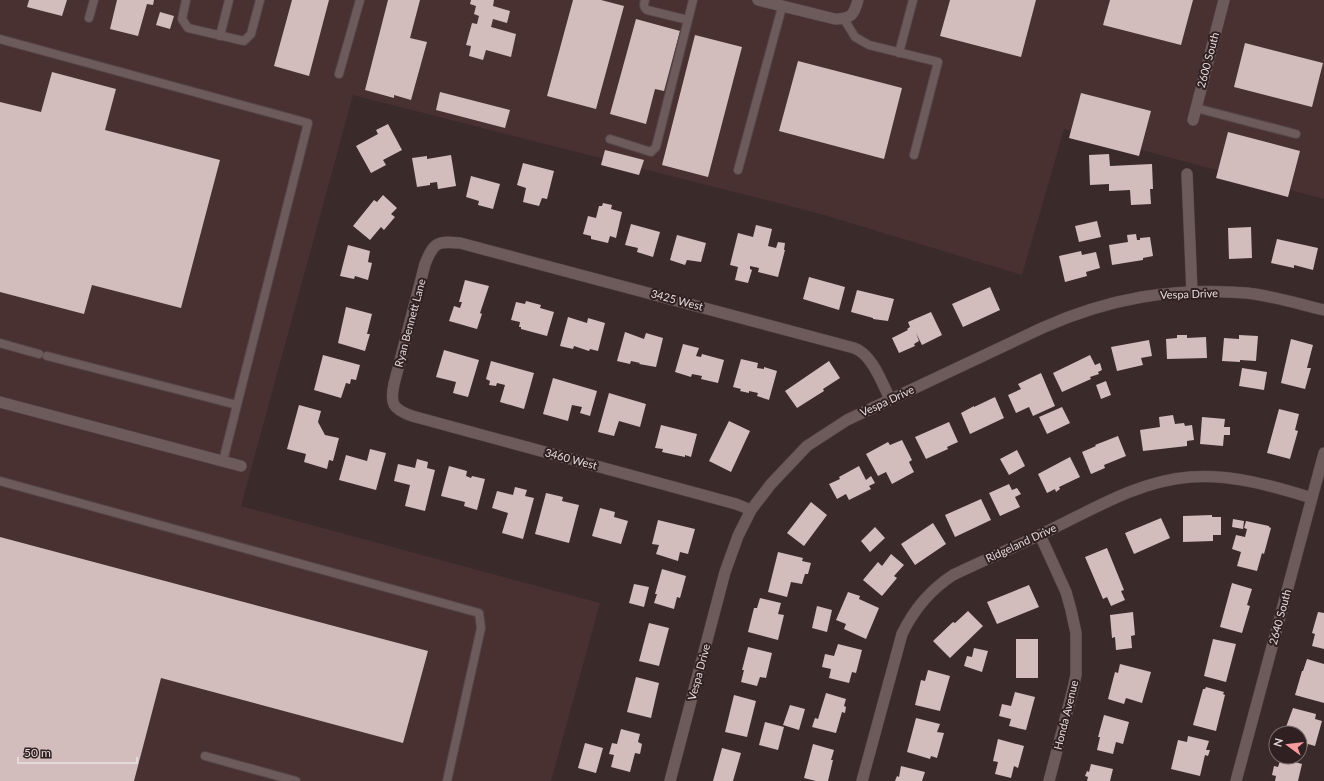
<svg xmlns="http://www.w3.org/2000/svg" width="1324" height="781" font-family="Lato,sans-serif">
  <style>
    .built { fill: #493132 }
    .building { fill: #d2bcbc }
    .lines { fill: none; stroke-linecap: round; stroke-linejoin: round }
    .service-casing { stroke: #544647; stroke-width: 10 }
    .minor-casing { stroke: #544647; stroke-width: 12 }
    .service { stroke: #6d5a5a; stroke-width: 8 }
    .minor { stroke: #6d5a5a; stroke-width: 11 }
    .labels { text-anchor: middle; stroke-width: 4; stroke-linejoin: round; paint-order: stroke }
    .street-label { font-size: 11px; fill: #e5dada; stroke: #302021 }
  </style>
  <rect width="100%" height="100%" fill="#3b2a2a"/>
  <path class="built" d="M0,0H1324V199L1064,129L1022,275L821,214L353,95L241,506L600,603L551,781H0Z"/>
  <path class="building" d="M29,0H67L62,16L27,7Z
    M117,0H154L153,5L147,4L138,36L110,29Z
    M292,0H329L309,76L274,66Z
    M388,0H420L410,38L427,42L411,100L394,95V98L365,90Z
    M471,0H494L493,6L510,11L507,23L493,19L491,27L516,34L511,57L486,50L483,60L469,56L471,46L466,45L472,23L477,24L479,16L474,14L476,6L470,4Z
    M573,0H601L624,6L596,109L547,96Z
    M950,0H1036L1021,57L940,36Z
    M1110,0H1193L1181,45L1103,25Z
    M160,12L174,16L170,29L156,25Z
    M636,19L680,31L664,91L655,89L646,124L610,114Z
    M695,35L742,47L708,177L662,165Z
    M1245,43L1323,63L1312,107L1234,87Z
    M798,61L902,88L884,159L779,131Z
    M52,72L116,89L105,130L220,160L181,308L92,285L84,314L0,292V102L41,112Z
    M440,92L510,110L505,128L436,110Z
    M1081,93L1151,111L1139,156L1069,138Z
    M388,124L402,150L383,160L386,165L371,173L356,146L378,134L376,130Z
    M1228,132L1300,151L1288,197L1216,178Z
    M605,150L644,160L639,175L601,165Z
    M1109,154L1110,166L1152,164L1153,189H1150L1151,204L1131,205L1130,190L1109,191V184L1090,185L1089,155Z
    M451,155L456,186L438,189L437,182L430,183V185L417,187L412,158L427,156V159Z
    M523,163L554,171L547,199L542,198L539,206L523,202L526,188L517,185Z
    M471,176L500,184L493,209L478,205L479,201L466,197Z
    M383,195L397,208L391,214L395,217L384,230L381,227L370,240L353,226L374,200L377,202Z
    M603,203L612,205L611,209L622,212L616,238L610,236L608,243L591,239V236L583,234L588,216L596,218L599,206H602Z
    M1097,221L1101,237L1079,242L1075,226Z
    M631,224L660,232L653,257L637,252L638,248L625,245Z
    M756,225L772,229L768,246L776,248L778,242L785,243L784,250H785L778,277L758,272L759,268L750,266V269L752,270L748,283L735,280L738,267L730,265L738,233L753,237Z
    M1251,227L1252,258L1229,259L1228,228Z
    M1136,234L1137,240H1140V238L1150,237L1153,256L1143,258V260L1112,265L1109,245L1128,242L1127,235Z
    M677,235L706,243L701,262L687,260L685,265L670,260Z
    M1277,239L1318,248L1313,270L1294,265V268L1271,263Z
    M348,245L370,251L368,262L372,263L368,280L355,276L354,279L340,276Z
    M1081,251L1082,255L1096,252L1100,268L1086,272L1087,276L1065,282L1059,256Z
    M809,277L845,287L839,310L803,299Z
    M465,280L489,286L480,313L482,314L477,329L449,321L454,306L460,308L462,302H459Z
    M990,287L1000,310L963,327L952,304Z
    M857,290L894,299L888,321L873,319V318L851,312Z
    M526,301L541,305L540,308L554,312L547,336L521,329V327H519L520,322L511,320L516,302L525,304Z
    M346,307L372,314L367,334H370L365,351L338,343Z
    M931,312L942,335L922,345L916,333L919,341L914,344L915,346L899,353L892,338L908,330L907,329L910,327L908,322Z
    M568,317L587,323L588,318L605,323L598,351L590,349L589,351L574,346L573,349L560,346Z
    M625,332L644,339L646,333L663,338L656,367L639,364L640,363L631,361L630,364L617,361Z
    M1177,335H1187V338L1206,337L1207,358L1167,359L1166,339L1177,338Z
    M1239,335L1258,336L1256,361L1240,360V362L1222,361L1224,338L1239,339Z
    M1291,339L1313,345L1307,368H1311L1305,389L1281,383Z
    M1149,340L1152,356L1141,358L1143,365L1117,371L1111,347Z
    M683,344L699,348L696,356L701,357L702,354L724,360L718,383L701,379L702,376L692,374L691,377L675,372Z
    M444,350L479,360L468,397L453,393L456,382L436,377Z
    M323,355L360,365L356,380L351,379L350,384L346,383L341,398L314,390Z
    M1090,355L1095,365L1100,363L1102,370L1098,372L1099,374L1090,377L1091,379L1062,392L1053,373Z
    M741,359L758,363L757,368L764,369V367L777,371L769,400L757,396L758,393L749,391V393L740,391L741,389L733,387Z
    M491,361L534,373L524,409L500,402L505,385L497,383L496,386L489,385L490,381L486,379Z
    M829,361L840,378L823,389L824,391L797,408L785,391Z
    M1242,368L1267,372L1264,390L1239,386Z
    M1041,373L1055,406L1033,416L1029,407L1016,413L1008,395L1021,389L1018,384Z
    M553,378L597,391L590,416L580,413L582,407L572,405L568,421L543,414Z
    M1106,381L1111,395L1101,399L1096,385Z
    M609,393L646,404L640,427L619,421L614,436L598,432Z
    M995,397L1004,418L970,434L961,413L974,406V407Z
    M299,405L321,411L318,422L325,435L339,438L333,461L329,460L327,469L304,462L306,454L287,449Z
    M1062,407L1070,423L1047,434L1039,417Z
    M1279,409L1299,414L1295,430L1298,431L1290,459L1267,453Z
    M1173,415L1175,424L1184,423L1185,426L1192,425L1194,440L1187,441V446L1143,451L1140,430L1160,427L1159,417Z
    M1202,417L1225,419L1224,427H1230V435H1224L1223,446L1200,444Z
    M729,421L750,431L731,472L709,461Z
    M949,422L958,442L947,447L948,449L926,459L915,437Z
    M661,425L697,434L691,457L685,455V457L662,452L663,449L655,448Z
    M1118,436L1126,456L1104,465L1105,468L1091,474L1082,452L1096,446L1095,445Z
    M902,440L912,460L909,462L914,472L892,484L886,472L878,476L866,454L888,442L890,445Z
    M370,449L386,453L376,490L339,480L346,455L367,461Z
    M1017,450L1025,466L1009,475L1000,459Z
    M1070,457L1080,477L1059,487L1060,489L1056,492L1055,489L1047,493L1038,474Z
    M417,459L428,462L427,468L435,470L425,511L405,506L410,485L394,481L398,464L415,468Z
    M449,466L467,471L466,476L471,478L472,476L485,479L477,510L464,506L465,502L441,496Z
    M859,466L866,480L871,476L875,483L869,486L871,489L849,500L846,494L837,499L829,484L840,479L839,477Z
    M1009,484L1012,490L1017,488L1021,494L1015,497L1020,507L1000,516L989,493Z
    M515,487L527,490L525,496L534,498L523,539L502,533L508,513L492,508L497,491L513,495Z
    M546,493L563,497L562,501L579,505L569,543L535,534Z
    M981,499L991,520L955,537L945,515Z
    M811,502L827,515L804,546L787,533Z
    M600,508L615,512L614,517L628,521L621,544L592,536Z
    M1212,515V517H1221V535H1213V541L1183,542V516Z
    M1161,518L1170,538L1134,554L1125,533Z
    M1233,519L1244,521L1243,529L1232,527Z
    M658,520L695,529L688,554L680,552L678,561L656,554L659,545L652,544Z
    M1246,521L1269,526V527L1271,528L1264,554L1262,553L1257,571L1237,566L1241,552L1232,549L1236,535L1245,537L1247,529L1244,528Z
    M933,523L946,544L915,565L901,544Z
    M875,527L885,538L870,552L861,541Z
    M0,537L428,651L403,743L161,678L134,781H0Z
    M1107,548L1124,590L1121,591L1125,600L1111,606L1107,597L1103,599L1085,557Z
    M778,552L803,558L802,561L811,563L808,574H805L802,584L791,582L787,597L768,592Z
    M891,554L904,565L894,576L897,578L882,596L863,580L878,562L882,566Z
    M662,569L686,576L680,598L677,597L674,609L654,603L657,594H655Z
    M1232,583L1252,589L1247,605L1250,606L1242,633L1220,627Z
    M634,584L649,587L644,607L629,603Z
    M1029,585L1039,607L997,624L987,602Z
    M848,592L860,596L859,599L879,608L866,639L844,629L846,624L836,620Z
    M760,598L781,603L778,614L784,615L778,640L748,632L754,608H757Z
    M817,606L832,610L827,632L812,628Z
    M968,611L983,626L950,658L933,641L953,622L955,623Z
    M1133,612L1135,635L1131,636L1132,648L1116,650L1115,637L1112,638L1110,615Z
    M1318,612L1324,613V649L1312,646L1315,634L1312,633Z
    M649,623L669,628L659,666L639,661Z
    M1016,639H1038V678H1016Z
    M1213,639L1236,644L1226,682L1204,676Z
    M838,644L862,650L856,673L852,672L849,683L829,678L831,669L822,667L825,654L834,656Z
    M748,647L772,653L766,678L760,677L757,686L741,682L744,670H742Z
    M974,648L988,651L982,672L964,666L967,656L972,657Z
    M1307,659L1324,664V703L1295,695L1302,671H1303Z
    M1120,664L1151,672L1142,703L1126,698L1124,704L1108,699L1115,672L1118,673Z
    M928,670L950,676L940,711L915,705L921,680L925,681Z
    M636,677L659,683L651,718L627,712Z
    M1206,687L1224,692L1223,694L1225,695L1216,731L1193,725L1203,689H1205Z
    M1015,692L1035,697L1026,730L1009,726L1011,719L999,716L1002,704L1011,706Z
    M826,693L846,699L844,706L846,707L845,713L842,712L836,733L812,727L815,718L818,719Z
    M734,695L756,701L747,737L725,732Z
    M790,705L805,709L799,730L783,725Z
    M1293,708L1316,714L1315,719L1322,721L1315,746L1308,744L1306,751L1300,749V733H1287L1288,728L1286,727Z
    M1104,715L1129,722L1123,744L1116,742L1113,754L1097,750L1100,737H1098Z
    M916,718L940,724L937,732L944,733L937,758L931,756L930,759L907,752Z
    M765,722L784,727L778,750L759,745Z
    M621,729L640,734L638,742L642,744L640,754L635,753L630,772L611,767L614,755L609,754L612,743L617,744Z
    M1188,736L1209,741L1206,750H1210L1208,756L1205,755L1200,776L1171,769L1178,740L1187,742Z
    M998,739L1024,746L1018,768L1014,766L1011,778L995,774L998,762L993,761Z
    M585,743L603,748L596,773L578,768Z
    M813,744L834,750L831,760H833L828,781H816L804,778Z
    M722,748L741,753L733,781H713Z
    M1281,758L1302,764L1298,781H1275L1276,776L1272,775L1274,766L1278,767Z
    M1091,764L1113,769L1110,781H1087L1088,777L1085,776L1087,771L1089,772Z
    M901,766L925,772L922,781H895L897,776L899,777Z"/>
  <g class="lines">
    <g class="service-casing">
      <path id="service" d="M186,0L182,19L188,28L244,41L251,34L260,0
        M645,0C644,4 643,7 647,10L688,20
        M89,18L94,0
        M844,19L855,37L869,45L938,62L914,155
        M220,36L229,0
        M0,39L308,123L237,405L47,356
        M899,53L913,0
        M339,74L360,0
        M1196,108L1296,134
        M610,139L651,152L656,147L693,0
        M738,170L782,7
        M0,343L39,354
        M223,461L237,405
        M0,481L479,613L481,628L447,781
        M205,756L296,781"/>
    </g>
    <g class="minor-casing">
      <path id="minor" d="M758,0L835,19C851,19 854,15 858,0
        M1193,120L1224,0
        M1187,174L1192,292
        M0,402L241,466
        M751,510L736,504L412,416C392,409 390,403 394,384L425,264C434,242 437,241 460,243L854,348C872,354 882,383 890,399
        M1040,535L1066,592L1071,610L1076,633V675L1072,693L1049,781
        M670,781L725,572L738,536L751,510L771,484L807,446L847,420L1042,328C1109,298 1173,287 1247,293C1273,296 1299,304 1324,310
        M862,781L902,634C914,609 930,590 953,575C986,559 1020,545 1052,529C1097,507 1140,481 1190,477C1232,474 1273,486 1312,498
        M1236,781L1324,453"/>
    </g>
    <use href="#service" class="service"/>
    <use href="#minor" class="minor"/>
  </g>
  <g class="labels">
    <g class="street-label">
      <text transform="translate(1208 60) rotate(-75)" y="4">2600 South</text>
      <text transform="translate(1189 294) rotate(-2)" y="4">Vespa Drive</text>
      <text transform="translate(677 300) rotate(15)" y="4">3425 West</text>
      <text transform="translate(410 323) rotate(-75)" y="4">Ryan Bennett Lane</text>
      <text transform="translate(887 401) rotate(-25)" y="4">Vespa Drive</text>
      <text transform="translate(571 459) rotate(15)" y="4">3460 West</text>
      <text transform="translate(1021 543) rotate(-25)" y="4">Ridgeland Drive</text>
      <text transform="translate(1280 617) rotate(-75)" y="4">2640 South</text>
      <text transform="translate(699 672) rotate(-75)" y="4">Vespa Drive</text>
      <text transform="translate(1066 715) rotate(-76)" y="4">Honda Avenue</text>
    </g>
  </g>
  <g transform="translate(1288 745) rotate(285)"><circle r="19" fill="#302021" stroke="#786a6b"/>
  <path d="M0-3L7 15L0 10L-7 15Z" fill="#f49b9f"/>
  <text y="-6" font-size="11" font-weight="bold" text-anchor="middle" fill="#e5dada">N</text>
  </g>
  <path d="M18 757v6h119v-6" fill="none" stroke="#e5dada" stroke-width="2"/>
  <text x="24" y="757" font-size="12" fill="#e5dada" stroke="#302021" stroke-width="3" paint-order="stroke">50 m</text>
</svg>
